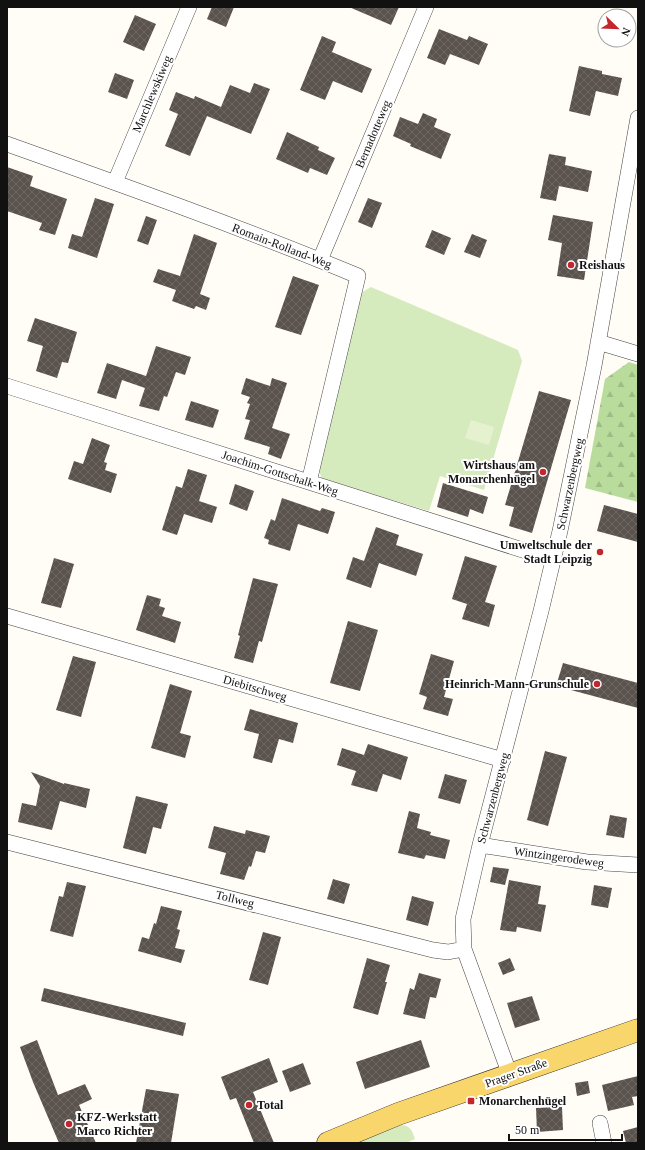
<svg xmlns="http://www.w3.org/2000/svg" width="645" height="1150" font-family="'Times New Roman',serif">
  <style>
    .green { fill: #d5ebbd }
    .forest { fill: url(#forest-firs) }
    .pitch { fill: #e6f2cf }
    .building { fill: url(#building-cross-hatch) }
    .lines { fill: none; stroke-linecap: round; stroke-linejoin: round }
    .minor-casing { stroke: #444; stroke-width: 16 }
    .primary-casing { stroke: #222; stroke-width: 23 }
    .minor { stroke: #fff; stroke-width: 15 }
    .primary { stroke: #f9d66b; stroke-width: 22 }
    .poi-dot { fill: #c4262e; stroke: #fff; stroke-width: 1.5 }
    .labels { text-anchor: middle; stroke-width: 4; stroke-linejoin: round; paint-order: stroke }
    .street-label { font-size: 12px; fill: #111; stroke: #fff }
    .poi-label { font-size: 12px; font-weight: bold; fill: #111; stroke: #fff; text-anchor: start }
  </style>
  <defs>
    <pattern id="forest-firs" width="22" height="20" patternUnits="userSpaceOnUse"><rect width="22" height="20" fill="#b9dc9c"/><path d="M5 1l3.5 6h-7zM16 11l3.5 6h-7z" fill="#9ebc85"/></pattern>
    <pattern id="building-cross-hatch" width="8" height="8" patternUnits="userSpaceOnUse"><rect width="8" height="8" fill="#5a524d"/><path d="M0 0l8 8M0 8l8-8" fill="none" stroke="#6d6662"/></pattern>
  </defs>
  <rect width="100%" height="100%" fill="#fffdf5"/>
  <path class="green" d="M371,287L518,350L522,361L484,490L440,476L429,511L322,479L318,468L361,293Z
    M400,1125C410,1125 412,1130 415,1139L406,1143H358Z"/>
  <path class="forest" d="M629,362L638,365V502L585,488L605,379Z"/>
  <path class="pitch" d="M471,420L494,427L489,445L465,438Z"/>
  <path class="building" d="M212,7H234L226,27L207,19Z
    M349,7H399L391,25Z
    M135,15L156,24L144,51L123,42Z
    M439,29L467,40L469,36L488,44L479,65L450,54L445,65L427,58Z
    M322,36L336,42L332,52L372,69L362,93L333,81L325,100L300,90Z
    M579,66L602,71V74L622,78L618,96L596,91L590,116L569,111Z
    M115,73L134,80L127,99L108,92Z
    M254,83L270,89L251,134L207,116L190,156L165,146L178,114L169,110L176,92L194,99L195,96L221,107L230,85L250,93Z
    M423,113L437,119L434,127L451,134L441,159L410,146L411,144L393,136L400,117L418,124Z
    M287,132L319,147L318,150L335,158L327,175L310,168L308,173L276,159Z
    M549,154L566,157L565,165L592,171L588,192L559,186L556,201L540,198Z
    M7,167L33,176L30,186L67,199L55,235L39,230L42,223L7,211Z
    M95,198L114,204L97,258L68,248L72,234L82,237Z
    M368,198L382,203L372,228L358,222Z
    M553,215L593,222L584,280L557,276L562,243L548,240Z
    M146,216L157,220L148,245L137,241Z
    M432,230L451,238L444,255L425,247Z
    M194,234L217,243L200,294L210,298L206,310L196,306L194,309L172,301L176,290L153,282L158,269L180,276Z
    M472,234L487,240L480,258L464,252Z
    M293,276L319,285L301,335L275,327Z
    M35,318L77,332L68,363L62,362L57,378L36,371L43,346L27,341Z
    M156,346L191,357L185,375L176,372L167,397L164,396L159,411L139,406L145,388L122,380L116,399L97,393L107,363L146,376Z
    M246,378L270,386L272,378L287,383L272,428L290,434L281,459L268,454L270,447L244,439L250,420L245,419L250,404L247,403L250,397L241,394Z
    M539,391L571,400L532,533L509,526L514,507L505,505Z
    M191,401L219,410L213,428L185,420Z
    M92,438L110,445L104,462L107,463L105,470L117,474L111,493L68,479L74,461L83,464Z
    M188,469L207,475L199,501L217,507L212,523L184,514L177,535L162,530L176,486L182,488Z
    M443,483L488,497L483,514L470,509L468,517L437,507Z
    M235,484L254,491L247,511L229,504Z
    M282,498L320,511L322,508L335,512L328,534L298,524L290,551L268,544L269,540L264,538L271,519L275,521Z
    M604,505L638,514V542L597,531Z
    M376,527L399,535L396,545L423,554L416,576L379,563L371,588L346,579L353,557L364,561Z
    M465,556L497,566L485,602L495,605L489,627L462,619L467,604L452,599Z
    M54,558L74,564L61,608L41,603Z
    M253,578L278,584L262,642L259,641L253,663L234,658L240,636L238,635Z
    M147,595L161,599L159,606L165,608L162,616L181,622L175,643L136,630Z
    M348,621L378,630L360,691L330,683Z
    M431,654L454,661L444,697L453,699L448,716L423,709L427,697L419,694Z
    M73,656L96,662L81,717L56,710Z
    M563,663L638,683V708L556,686Z
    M170,684L192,691L180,733L191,736L185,758L151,748Z
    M250,709L298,723L293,743L279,739L272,763L253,758L259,734L244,730Z
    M368,744L408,757L401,780L383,774L377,792L351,785L356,771L337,765L342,748L364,755Z
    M545,751L567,757L548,826L527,820Z
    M31,772L64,784V783L90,789L86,808L60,801L52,830L18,822L22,803L36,806L40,786Z
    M445,774L467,780L460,804L438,798Z
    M136,796L168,804L161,829L153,827L146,854L123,848Z
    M409,811L420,814L417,828L431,832L430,835L450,840L445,859L426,855L424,859L398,853Z
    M610,815L627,818L624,838L606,835Z
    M214,826L245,834L246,830L270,836L265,853L256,851L251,867L249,866L244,880L220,874L226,853L208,848Z
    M493,867L509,869L505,885L490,882Z
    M333,879L350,884L344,904L327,899Z
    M509,880L541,886L538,904L546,905L541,932L517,927L516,932L500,930Z
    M67,882L86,886L73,937L50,931L59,896L63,897Z
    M594,885L612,888L608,908L591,905Z
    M412,896L434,902L428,926L406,920Z
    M161,906L182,911L177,929L180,930L175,948L185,950L181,963L138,951L142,937L149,939L154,923L156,924Z
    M263,932L281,937L268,985L249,980Z
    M367,958L390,965L385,982H387L378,1015L353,1008Z
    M510,958L515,970L503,975L498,963Z
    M419,973L441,979L436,998L430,997L425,1019L403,1014L410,988L414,990Z
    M44,988L186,1023L183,1036L41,1001Z
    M532,996L540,1020L515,1028L507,1003Z
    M37,1040L58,1095L85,1084L92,1099L79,1105L96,1143H59L33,1082L20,1047Z
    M421,1040L430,1067L365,1089L356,1062Z
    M269,1058L278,1082L253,1092L274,1143H254L236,1098L230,1100L221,1077Z
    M303,1063L311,1084L290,1092L282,1071Z
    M638,1076V1096L632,1097L634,1105L608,1111L602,1085Z
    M588,1081L590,1093L577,1096L575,1083Z
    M146,1089L179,1094L171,1143H136Z
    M562,1107L563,1130L537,1132L536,1108Z
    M638,1127V1143H626L623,1131Z"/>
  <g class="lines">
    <g class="minor-casing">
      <path id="minor" d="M7,144C125,186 243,228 358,276L309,482
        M115,182L189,7
        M320,260L426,7
        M598,342L638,354
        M7,386L554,560
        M7,616L503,760
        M7,842L433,950L448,952L464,949
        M480,845L587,862L638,865
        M510,1075L464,949L463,919L480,845L541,611L560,531L594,366L638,118
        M600,1123L604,1143"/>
    </g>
    <g class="primary-casing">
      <path id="primary" d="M328,1143L398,1114L638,1030"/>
    </g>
    <use href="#minor" class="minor"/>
    <use href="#primary" class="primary"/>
  </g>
  <g class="poi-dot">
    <circle cx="571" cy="265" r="4"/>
    <circle cx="543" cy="472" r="4"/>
    <circle cx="600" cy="552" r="4"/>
    <circle cx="597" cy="684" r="4"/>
    <rect x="467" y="1097" width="8" height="8" rx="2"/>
    <circle cx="249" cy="1105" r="4"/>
    <circle cx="69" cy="1124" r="4"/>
  </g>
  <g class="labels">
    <g class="street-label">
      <text transform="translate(152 94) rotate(-67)" y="4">Marchlewskiweg</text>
      <text transform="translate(373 134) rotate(-67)" y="4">Bernadotteweg</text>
      <text transform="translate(282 246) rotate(21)" y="4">Romain-Rolland-Weg</text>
      <text transform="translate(280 473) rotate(18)" y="4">Joachim-Gottschalk-Weg</text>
      <text transform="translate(570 484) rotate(-78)" y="4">Schwarzenbergweg</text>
      <text transform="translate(255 688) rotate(16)" y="4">Diebitschweg</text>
      <text transform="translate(493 798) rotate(-75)" y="4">Schwarzenbergweg</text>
      <text transform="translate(559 857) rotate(8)" y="4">Wintzingerodeweg</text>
      <text transform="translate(235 899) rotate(14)" y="4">Tollweg</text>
      <text transform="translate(516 1073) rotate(-20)" y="4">Prager Straße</text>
    </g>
    <g class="poi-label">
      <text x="579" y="269">Reishaus</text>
      <text x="535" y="469" text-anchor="end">Wirtshaus am<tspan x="535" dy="14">Monarchenhügel</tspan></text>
      <text x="592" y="549" text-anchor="end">Umweltschule der<tspan x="592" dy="14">Stadt Leipzig</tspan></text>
      <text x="589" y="688" text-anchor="end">Heinrich-Mann-Grunschule</text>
      <text x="479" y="1105">Monarchenhügel</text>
      <text x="257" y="1109">Total</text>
      <text x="77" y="1121">KFZ-Werkstatt<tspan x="77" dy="14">Marco Richter</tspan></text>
    </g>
  </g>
  <rect width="645" height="1150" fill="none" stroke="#111111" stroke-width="16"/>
  <g transform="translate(617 28) rotate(113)"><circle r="19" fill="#ffffff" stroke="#a0a0a0"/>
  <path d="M0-3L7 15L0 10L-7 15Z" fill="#c4262e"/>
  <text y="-6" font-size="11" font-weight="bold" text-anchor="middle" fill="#111111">N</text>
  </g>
  <path d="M509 1134v6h113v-6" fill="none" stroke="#111111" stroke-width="2"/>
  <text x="515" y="1134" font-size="12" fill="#111111" stroke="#ffffff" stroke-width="3" paint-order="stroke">50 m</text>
</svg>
